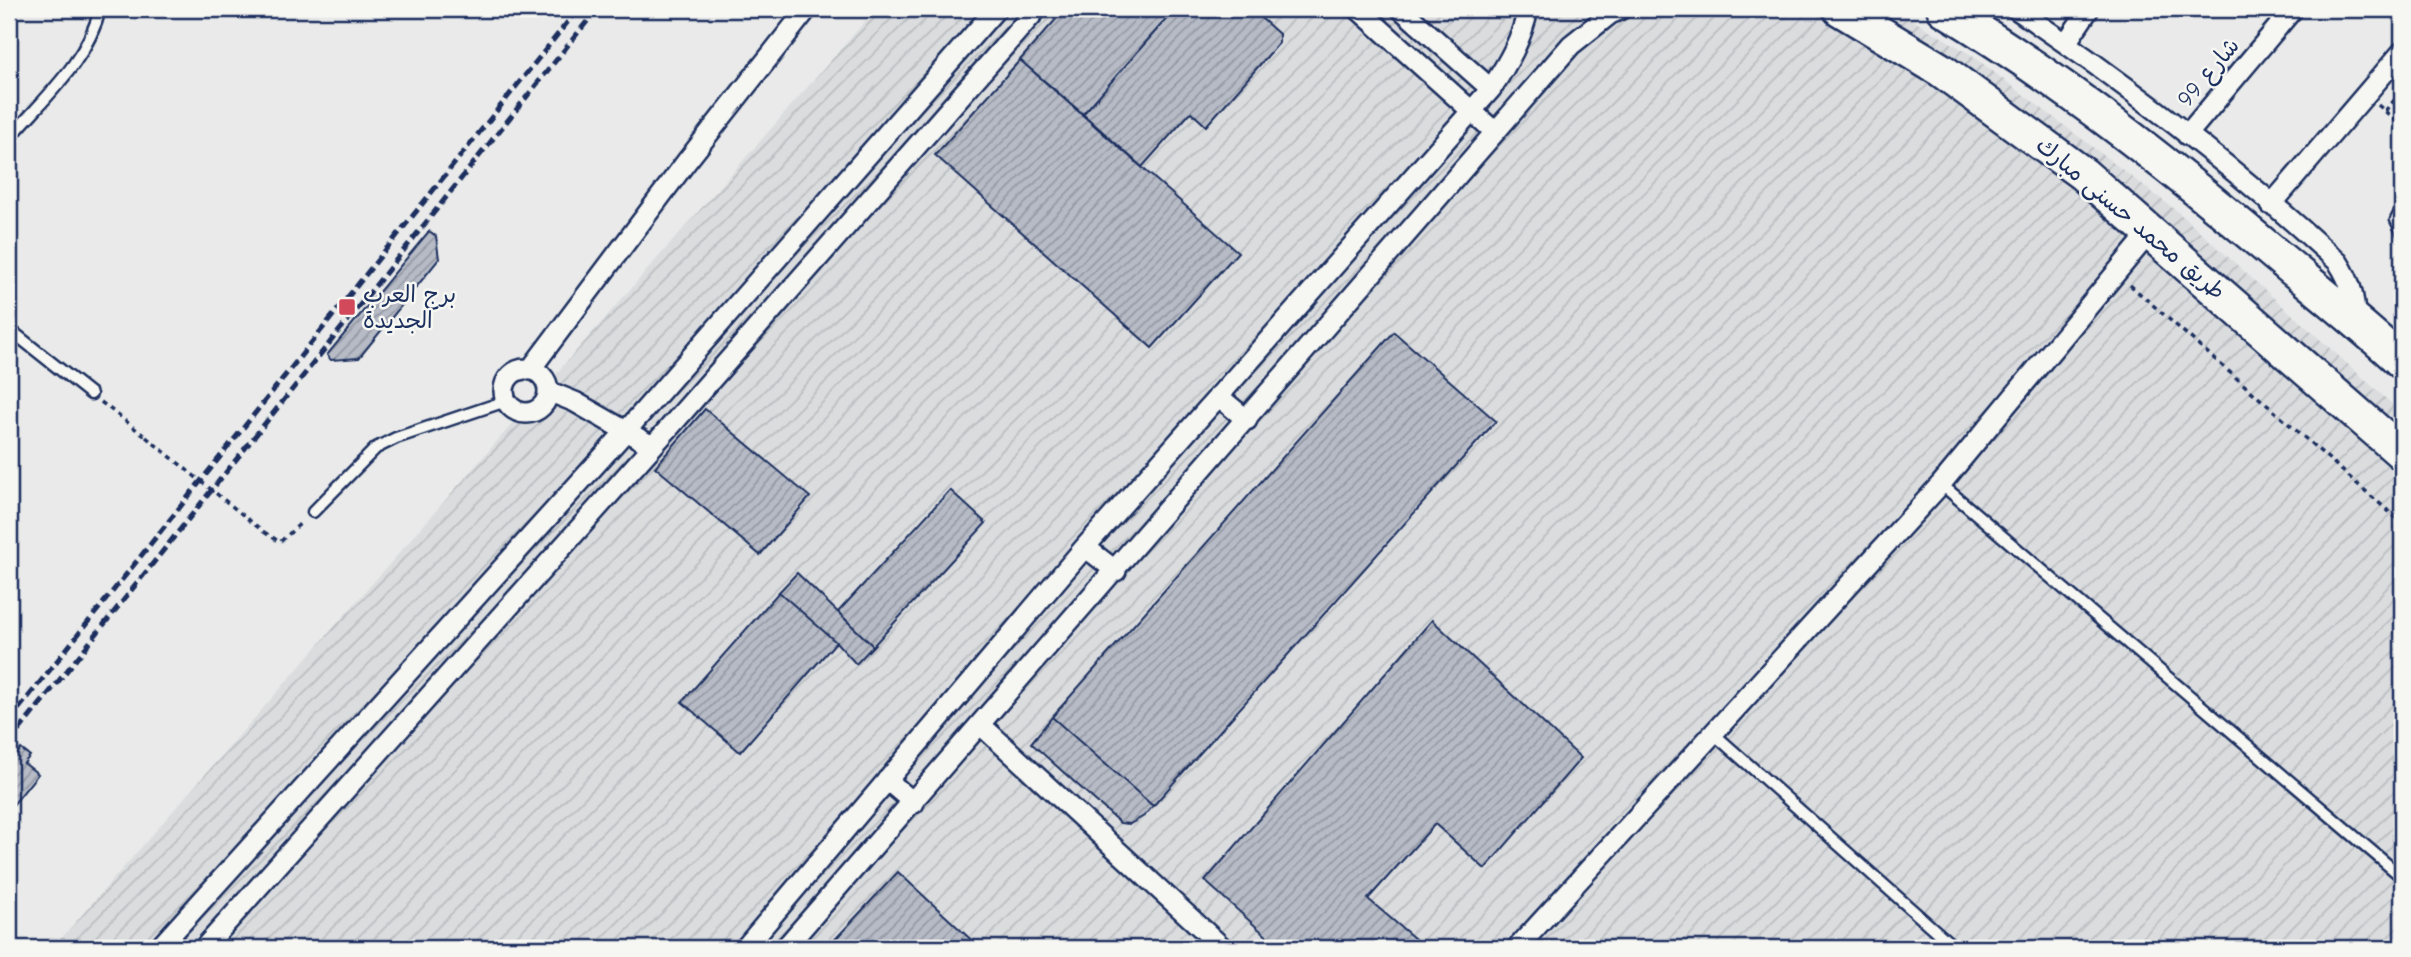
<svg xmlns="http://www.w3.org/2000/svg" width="2411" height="957" font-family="'Comic Neue','Playpen Sans Arabic',sans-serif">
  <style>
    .industrial { fill: url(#industrial-furrows) }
    .building { fill: url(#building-hatch); stroke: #1b2f5e; stroke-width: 2 }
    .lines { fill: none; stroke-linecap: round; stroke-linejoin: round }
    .service-casing { stroke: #1b2f5e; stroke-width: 15 }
    .minor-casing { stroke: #1b2f5e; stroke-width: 24 }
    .trunk-casing { stroke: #1b2f5e; stroke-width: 38 }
    .path { stroke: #1b2f5e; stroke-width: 3.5; stroke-dasharray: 5 5; stroke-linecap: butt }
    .service { stroke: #f6f6f2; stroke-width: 10 }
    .minor { stroke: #f6f6f2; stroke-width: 19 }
    .trunk { stroke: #f6f6f2; stroke-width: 33 }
    .rail { stroke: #1b2f5e; stroke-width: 5; stroke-dasharray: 10 5; stroke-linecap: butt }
    .path-bridge { stroke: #1b2f5e; stroke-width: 3.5; stroke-dasharray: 5 5; stroke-linecap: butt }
    .poi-dot { fill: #d1495b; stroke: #f6f6f2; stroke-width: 2.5 }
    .labels { text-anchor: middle; stroke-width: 5; stroke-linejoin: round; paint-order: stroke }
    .street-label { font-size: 23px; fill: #1b2f5e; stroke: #f6f6f2 }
    .poi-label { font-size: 23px; fill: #1b2f5e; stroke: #f6f6f2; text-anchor: start }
  </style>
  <defs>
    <pattern id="industrial-furrows" width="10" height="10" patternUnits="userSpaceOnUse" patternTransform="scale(1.75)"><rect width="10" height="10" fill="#dadcde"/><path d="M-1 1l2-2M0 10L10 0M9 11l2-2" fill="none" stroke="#babdc1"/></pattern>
    <pattern id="building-hatch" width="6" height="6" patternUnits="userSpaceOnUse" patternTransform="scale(1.75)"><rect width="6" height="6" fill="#b6bbc6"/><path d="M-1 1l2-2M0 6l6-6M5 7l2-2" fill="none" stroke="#9398a4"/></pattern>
  </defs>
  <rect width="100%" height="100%" fill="#e9eae9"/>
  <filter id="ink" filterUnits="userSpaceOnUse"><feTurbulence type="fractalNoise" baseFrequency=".0143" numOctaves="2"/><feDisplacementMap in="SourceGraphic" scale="14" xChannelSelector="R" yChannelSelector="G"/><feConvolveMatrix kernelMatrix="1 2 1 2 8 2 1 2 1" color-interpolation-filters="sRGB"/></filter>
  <g filter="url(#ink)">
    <path class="industrial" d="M876,9H1894L1970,54L2178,212L2402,413V948H53Z"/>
    <path class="building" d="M1065,9H1175L1083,114L1020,60Z
      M1175,9H1251L1279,34V43L1206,126L1191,112L1142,167L1083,114Z
      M1020,60L1238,252L1152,348L935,155Z
      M429,231L436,236L439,259L359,358L331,360L327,355Z
      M1394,332L1496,421L1153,806L1052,717Z
      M705,409L810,497L760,555L655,467Z
      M950,490L986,523L873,646L838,612Z
      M797,573L873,646L856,664L836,642L779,592Z
      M779,592L836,642L740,752L682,702Z
      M1432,620L1581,758L1485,869L1435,824L1368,899L1421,944L1416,948H1280L1205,881Z
      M1052,717L1153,806L1144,816L1130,824L1120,823L1031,743Z
      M21,749L30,756L24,763L38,774L9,810V764Z
      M898,872L980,948H827Z"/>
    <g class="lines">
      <g class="service-casing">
        <path id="service" d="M9,139C43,99 88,61 100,9
          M2402,208L2396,220L2402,232
          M9,329L91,394
          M1941,484L2402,877
          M313,512L376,448L396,438L506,401
          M1714,734L1955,948"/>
      </g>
      <g class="minor-casing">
        <path id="minor" d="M1358,9L1495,132
          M1401,9L1491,89
          M2016,9C2128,85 2238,170 2338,262C2351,282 2355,298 2355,322
          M2066,43L2089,9
          M2187,135L2293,9
          M2271,205L2402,52
          M504 391a22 22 0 1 1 44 0a22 22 0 1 1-44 0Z
          M530,370L687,161L807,9
          M548,391L575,402L652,446
          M1218,396L1247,420
          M1085,547L1116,571
          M982,726L1223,948
          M887,780L914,803
          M159,948L626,431L996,9
          M204,948L669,428L1037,9
          M745,948L1085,547L1491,89C1508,63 1522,39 1528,9
          M785,948L1571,45L1610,14L1621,9
          M1517,948L1941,484L2150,232"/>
      </g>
      <g class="trunk-casing">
        <path id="trunk" d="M1840,9L1941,70L2083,174L2402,453
          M1944,9C2063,81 2170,166 2277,256C2319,291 2362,325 2402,362"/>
      </g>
      <path class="path" d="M2378,105L2402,126
        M2385,111L2402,91
        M2130,285L2402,523
        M101,402L146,437
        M264,532L280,542L303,521"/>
      <use href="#service" class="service"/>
      <use href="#minor" class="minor"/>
      <use href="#trunk" class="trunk"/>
      <path class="rail" d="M9,721L578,9
        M9,743L597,9"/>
      <path class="path-bridge" d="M146,437L264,532"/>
    </g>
  </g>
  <rect class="poi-dot" x="338" y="298" width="18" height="18" rx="3.5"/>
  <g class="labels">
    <g class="street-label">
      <text transform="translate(2208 72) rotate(-50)" y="8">شارع 99</text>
      <text transform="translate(2131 218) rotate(40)" y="8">طريق محمد حسنى مبارك</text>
    </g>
    <g class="poi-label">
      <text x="363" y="302">برج العرب<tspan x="363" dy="26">الجديدة</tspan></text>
    </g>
  </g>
  <rect width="2411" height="957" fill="none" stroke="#f6f6f2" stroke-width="35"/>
  <rect x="18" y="18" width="2376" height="922" fill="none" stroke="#1b2f5e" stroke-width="2.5" filter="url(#ink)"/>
</svg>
